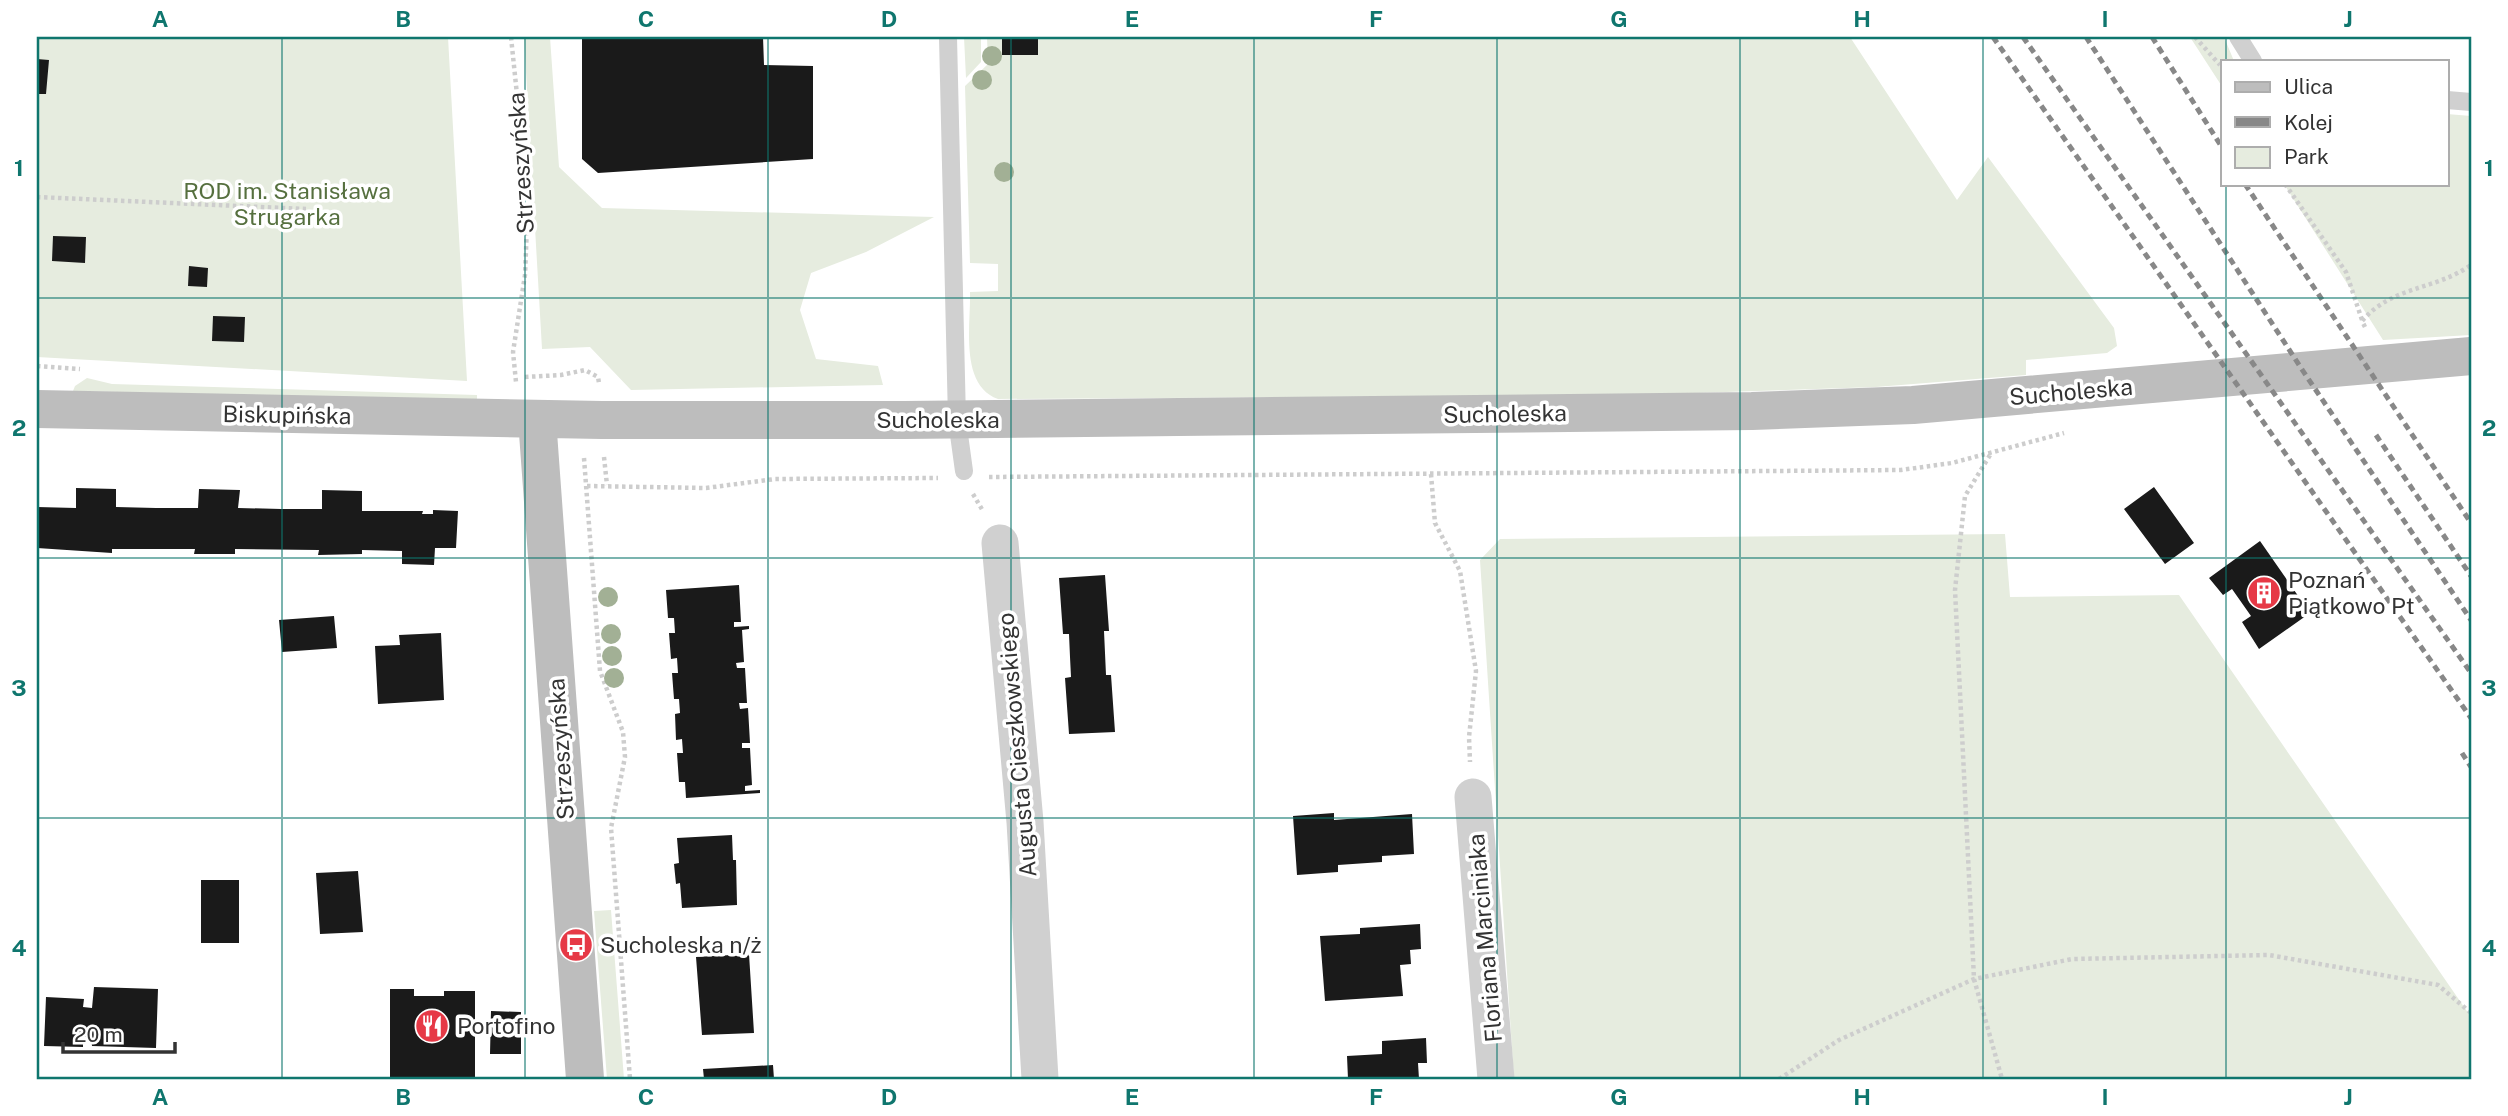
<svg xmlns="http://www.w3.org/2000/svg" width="2508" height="1116" font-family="'Public Sans',sans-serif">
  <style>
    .green { fill: #e6ecdf }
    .building { fill: #1a1a1a }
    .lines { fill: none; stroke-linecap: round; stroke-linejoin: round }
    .path { stroke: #cdcdcd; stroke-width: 4.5; stroke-dasharray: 3.5 3.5; stroke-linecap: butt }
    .lane { stroke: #d0d0d0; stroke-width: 18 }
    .street { stroke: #d0d0d0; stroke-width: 37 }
    .secondary { stroke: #bdbdbd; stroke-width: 38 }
    .rail { stroke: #888; stroke-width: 5; stroke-dasharray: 7 5; stroke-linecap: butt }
    .tree { fill: #a2b095 }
    .grid { fill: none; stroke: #0f766e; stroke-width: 2; stroke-opacity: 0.55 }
    .labels { text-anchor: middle; stroke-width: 7; stroke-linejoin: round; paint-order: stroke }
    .street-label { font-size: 23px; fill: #333; stroke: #fff }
    .park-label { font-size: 23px; fill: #56703f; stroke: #fff }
    .poi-label { font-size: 23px; fill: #333; stroke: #fff; text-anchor: start }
    .neatline { fill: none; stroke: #0f766e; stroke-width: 2.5 }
    .grid-label { font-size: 23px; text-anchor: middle; font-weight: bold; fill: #0f766e }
  </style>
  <rect width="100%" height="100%" fill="#fff"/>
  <path class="green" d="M37,37H448L467,381L37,357Z
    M524,37H550L559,167L602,208L934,217L866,252L811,273L800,310L816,359L878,366L883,385L631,390L590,347L542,349Z
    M964,37H981V62L966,78Z
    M987,37H1850L1957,200L1988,157L2114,328L2117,346L2107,353L2026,360V375L1876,387L1633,395L998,399C959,385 971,324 970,292L998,291V264L970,263L965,86L988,64Z
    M2190,37H2224L2234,61H2223V88Z
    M2447,114L2471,116V335L2383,340L2284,184H2447Z
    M87,378L112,384L477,395V400L73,391L75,386Z
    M2005,534L2010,597L2179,595L2471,1017V1079H1514L1480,560L1500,539Z
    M611,910L624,1079H607L594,911Z"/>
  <path class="building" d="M582,37H763L764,65L813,66V159L598,173L582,159Z
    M1002,37H1038V55H1002Z
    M37,59L49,60L46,94H37Z
    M53,236L86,237L85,263L52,261Z
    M189,266L208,268L207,287L188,286Z
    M213,316L245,317L244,342L212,341Z
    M2154,487L2194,543L2165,564L2124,509Z
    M76,488L116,489V507L156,508H198L199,489L240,490L238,508L281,509H322V490L362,491V511H423L422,514H433V510L458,511L456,548H435L434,565L402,564V551L362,550V554L318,555L319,550L235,549V554H194L195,549H112V553L37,548V507L76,508Z
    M2260,541L2310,613L2259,649L2242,622L2251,616L2232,589L2223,595L2209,578Z
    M1105,575L1109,631H1104L1106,675H1111L1115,732L1069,734L1065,678L1071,677L1070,657L1069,634H1063L1059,578Z
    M739,585L741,622H734V627L749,626V629L742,630L744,662L736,663L737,668H745L747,703H739L740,709L748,708L750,743H742V748H750L752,785L745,786V791L760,790V793L686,798L685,782H679L677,753H683L682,739L676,740L675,714L680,713L679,699H674L672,673H678L677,658L671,659L669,633H675L674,618H668L666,590Z
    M334,616L337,648L282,652L279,620Z
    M441,633L444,700L378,704L375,646L400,645L399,635Z
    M1334,813V820L1412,814L1414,854L1382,856V862L1338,865V872L1297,875L1293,816Z
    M732,835L733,860H736L737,905L682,908L680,883L676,884L674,864L679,863L677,838Z
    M358,871L363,932L320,934L316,873Z
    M201,880H239V943H201Z
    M1420,924L1421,949L1410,950L1411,964L1400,965L1403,996L1325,1001L1320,936L1360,934V928Z
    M749,954L754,1033L702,1035L696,957Z
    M94,987L158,989L156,1048L92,1046L91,1037H83V1047L44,1046L46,997L84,999L83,1007L92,1008Z
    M390,989H414V996H444V991H475V1079H390Z
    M491,1011L521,1012V1054H490Z
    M1426,1038L1427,1063H1418L1419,1079H1348L1347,1056L1382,1054V1041Z
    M773,1065L774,1079H704L703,1069Z"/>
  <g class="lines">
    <path class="path" d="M511,37L528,201L525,275L513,352L516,382
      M2195,37L2220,65
      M2285,184L2346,272L2362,320
      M37,197L306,209
      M2365,327L2362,321C2393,285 2434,291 2471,265
      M37,366L80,369
      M525,377L561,375L585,370L598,377L599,383
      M1990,455L1965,496L1955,590L1974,979L2002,1079
      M604,457L607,485
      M584,458L600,671L623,732L625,757L611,828L630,1079
      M1431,474L1435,523L1460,571L1476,671L1469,737L1470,762
      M989,477L1901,470L1952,463L2064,433
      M587,486L706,488L775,479L938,478
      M973,494L983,511
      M1779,1079L1839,1040L1974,979L2072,959L2269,955L2438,985L2471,1013"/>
    <path class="lane" d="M948,37L957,420L964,471
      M2238,37L2253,61
      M2447,100L2471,102"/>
    <path class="street" d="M1000,543L1025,822L1040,1079
      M1473,797L1496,1079"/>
    <path class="secondary" d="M37,409L602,420H905L1752,411L1913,405L2471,356
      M537,419L585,1079"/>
    <path class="rail" d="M1993,37L2471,718
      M2023,37L2471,673
      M2086,37L2303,371L2471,620
      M2152,37L2223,149
      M2245,184L2471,523
      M2376,435L2471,576
      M2462,753L2471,767"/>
  </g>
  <g class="tree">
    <circle cx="992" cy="56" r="10"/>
    <circle cx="982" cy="80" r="10"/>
    <circle cx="1004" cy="172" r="10"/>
    <circle cx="608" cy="597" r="10"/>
    <circle cx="611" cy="634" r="10"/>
    <circle cx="612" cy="656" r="10"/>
    <circle cx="614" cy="678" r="10"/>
  </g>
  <path class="grid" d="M282,37V1079M525,37V1079M768,37V1079M1011,37V1079M1254,37V1079M1497,37V1079M1740,37V1079M1983,37V1079M2226,37V61M2226,184V1079M37,298H2471M37,558H2471M37,818H2471"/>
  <defs>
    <g id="building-disc" transform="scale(1.75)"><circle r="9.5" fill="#e63946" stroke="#fff"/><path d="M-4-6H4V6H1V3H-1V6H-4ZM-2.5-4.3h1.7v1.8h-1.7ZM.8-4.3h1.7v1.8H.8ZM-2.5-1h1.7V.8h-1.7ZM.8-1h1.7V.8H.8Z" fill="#fff"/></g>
    <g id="bus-disc" transform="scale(1.75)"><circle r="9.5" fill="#e63946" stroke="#fff"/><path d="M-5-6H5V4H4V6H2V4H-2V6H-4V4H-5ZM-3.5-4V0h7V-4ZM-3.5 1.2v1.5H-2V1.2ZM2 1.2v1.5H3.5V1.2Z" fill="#fff"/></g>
    <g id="restaurant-disc" transform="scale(1.75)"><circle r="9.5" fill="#e63946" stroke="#fff"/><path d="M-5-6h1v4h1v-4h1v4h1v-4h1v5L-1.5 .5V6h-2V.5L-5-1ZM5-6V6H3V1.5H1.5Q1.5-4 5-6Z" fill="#fff"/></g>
  </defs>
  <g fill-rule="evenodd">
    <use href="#building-disc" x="2264" y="593"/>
    <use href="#bus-disc" x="576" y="945"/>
    <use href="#restaurant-disc" x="432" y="1026"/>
  </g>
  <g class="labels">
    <g class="street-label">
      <text transform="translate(521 163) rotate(-94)" y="8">Strzeszyńska</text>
      <text transform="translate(2071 392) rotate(-5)" y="8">Sucholeska</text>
      <text transform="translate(1505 414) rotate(-1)" y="8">Sucholeska</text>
      <text transform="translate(287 415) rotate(1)" y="8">Biskupińska</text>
      <text x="938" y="428">Sucholeska</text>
      <text transform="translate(1017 745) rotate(-95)" y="8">Augusta Cieszkowskiego</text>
      <text transform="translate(561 749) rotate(-94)" y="8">Strzeszyńska</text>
      <text transform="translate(1485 938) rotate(-95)" y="8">Floriana Marciniaka</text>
    </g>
    <g class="park-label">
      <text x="287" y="199">ROD im. Stanisława<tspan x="287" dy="26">Strugarka</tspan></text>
    </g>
    <g class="poi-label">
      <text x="2288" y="588">Poznań<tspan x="2288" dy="26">Piątkowo Pt</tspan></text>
      <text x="600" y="953">Sucholeska n/ż</text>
      <text x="457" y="1034">Portofino</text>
    </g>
  </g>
  <rect width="2508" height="1116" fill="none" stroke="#ffffff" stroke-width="77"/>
  <rect x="2221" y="60" width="228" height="126" fill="#ffffff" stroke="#adadad" stroke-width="2"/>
  <rect x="2235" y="82" width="35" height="10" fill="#bdbdbd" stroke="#adadad" stroke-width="2"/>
  <text x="2284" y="94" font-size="21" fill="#333333">Ulica</text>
  <rect x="2235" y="117" width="35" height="10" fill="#888888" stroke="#adadad" stroke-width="2"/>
  <text x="2284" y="130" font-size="21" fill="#333333">Kolej</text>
  <rect x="2235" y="147" width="35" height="21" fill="#e6ecdf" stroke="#adadad" stroke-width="2"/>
  <text x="2284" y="164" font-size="21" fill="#333333">Park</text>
  <path d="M63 1042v10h112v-10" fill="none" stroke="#333333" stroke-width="3.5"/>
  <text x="74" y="1042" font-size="21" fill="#333333" stroke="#ffffff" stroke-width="5" paint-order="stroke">20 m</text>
  <rect x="38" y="38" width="2432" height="1040" class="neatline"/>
  <g class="grid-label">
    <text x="160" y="27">A</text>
    <text x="403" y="27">B</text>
    <text x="646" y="27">C</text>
    <text x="889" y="27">D</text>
    <text x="1132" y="27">E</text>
    <text x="1376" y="27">F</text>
    <text x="1619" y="27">G</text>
    <text x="1862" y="27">H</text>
    <text x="2105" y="27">I</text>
    <text x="2348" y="27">J</text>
    <text x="19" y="176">1</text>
    <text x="2489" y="176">1</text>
    <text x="19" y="436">2</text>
    <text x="2489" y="436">2</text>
    <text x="19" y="696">3</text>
    <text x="2489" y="696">3</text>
    <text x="19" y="956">4</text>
    <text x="2489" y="956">4</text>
    <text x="160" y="1105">A</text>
    <text x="403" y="1105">B</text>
    <text x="646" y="1105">C</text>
    <text x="889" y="1105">D</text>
    <text x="1132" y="1105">E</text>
    <text x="1376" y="1105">F</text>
    <text x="1619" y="1105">G</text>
    <text x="1862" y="1105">H</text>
    <text x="2105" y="1105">I</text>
    <text x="2348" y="1105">J</text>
  </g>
</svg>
